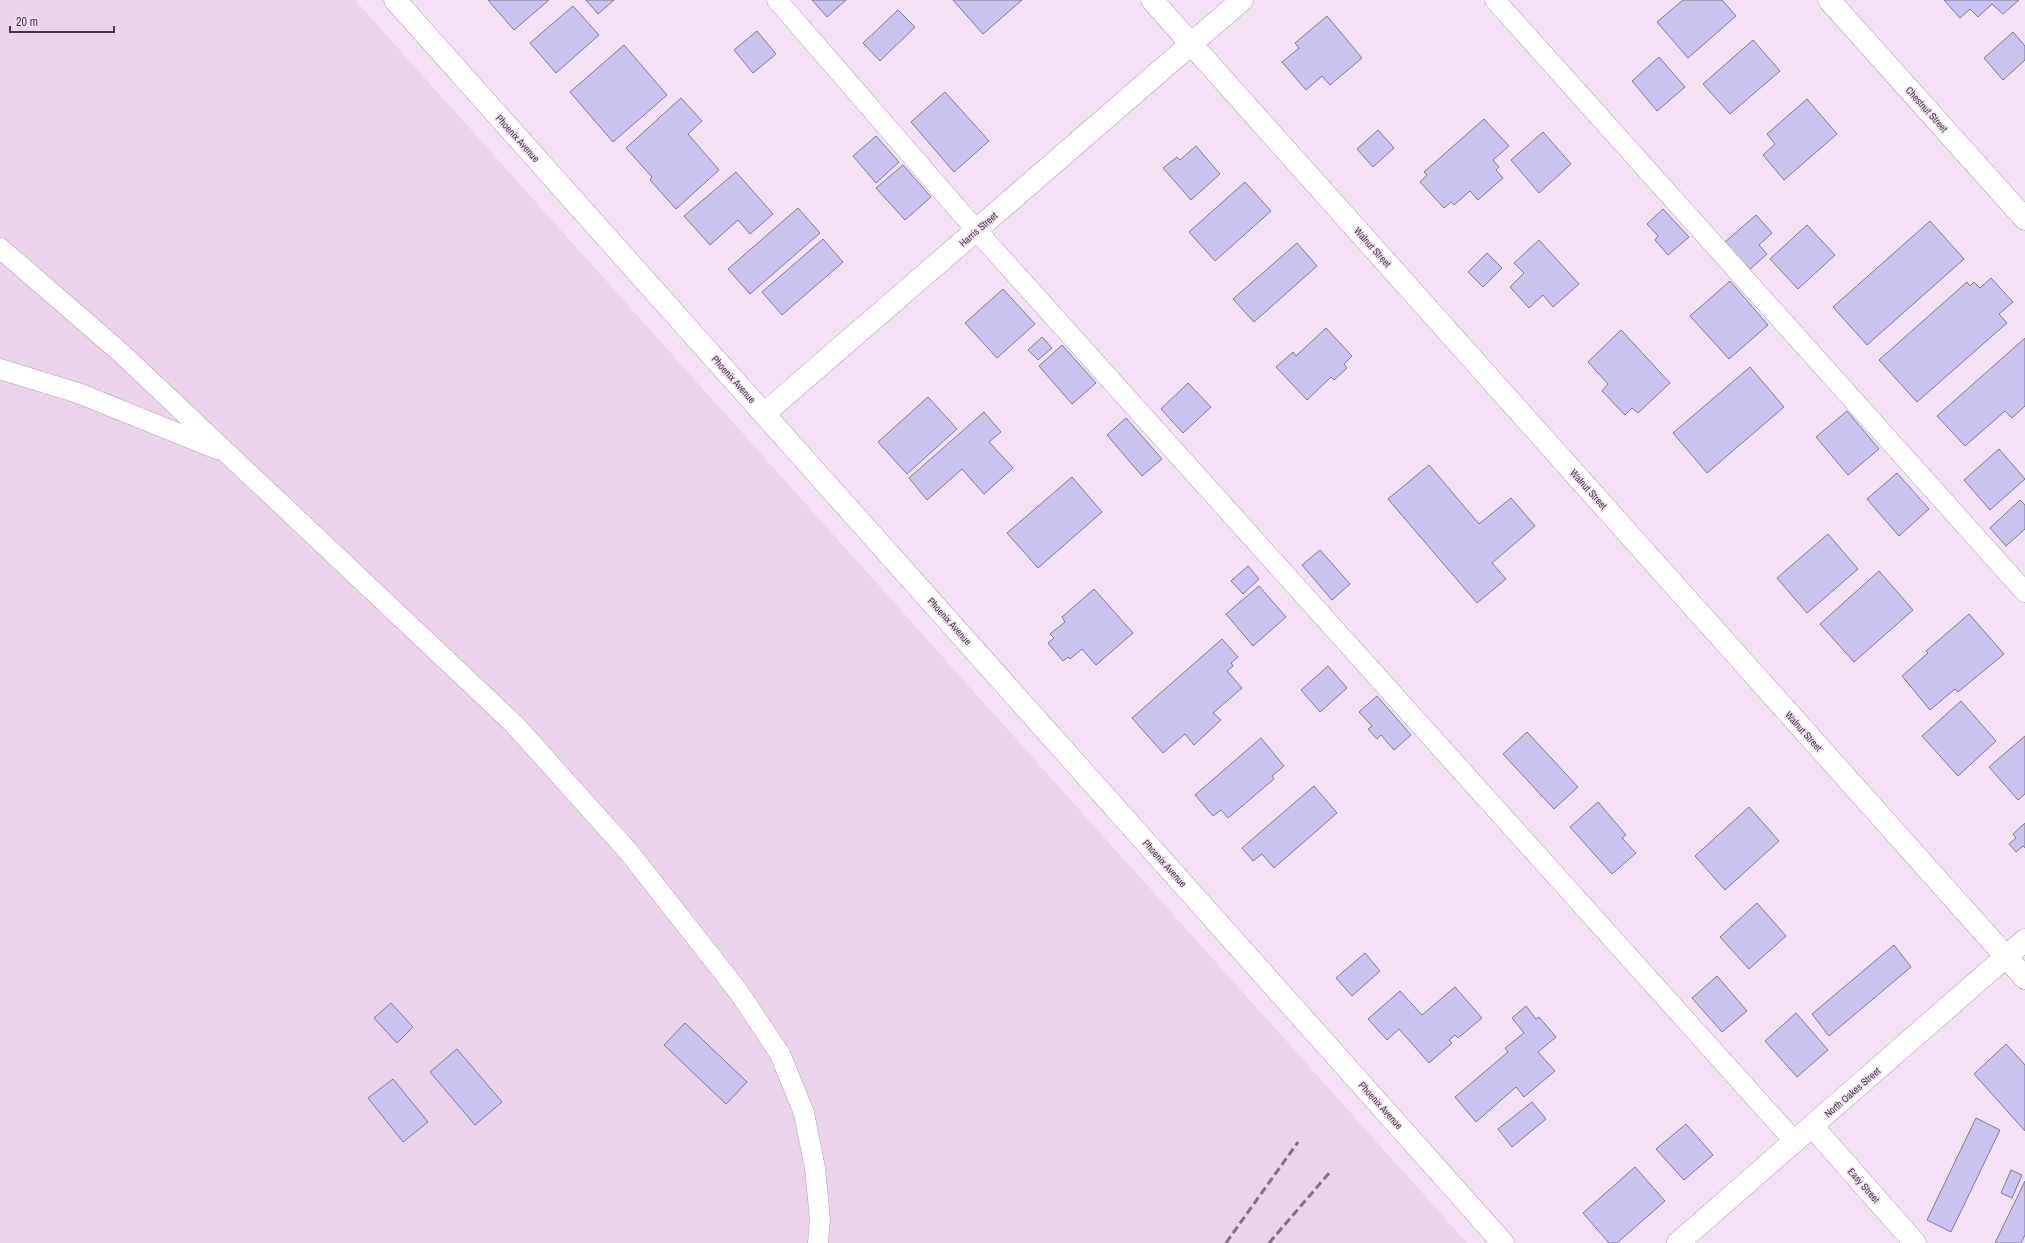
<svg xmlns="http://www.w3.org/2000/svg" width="2025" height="1243" font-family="'Archivo Narrow',sans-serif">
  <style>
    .built { fill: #ead3eb }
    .building { fill: #cbc3f0; stroke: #7f7b91 }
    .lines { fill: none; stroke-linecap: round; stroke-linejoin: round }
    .service-casing { stroke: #b1a0b2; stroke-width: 21 }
    .minor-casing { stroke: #b1a0b2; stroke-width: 23 }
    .service { stroke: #fff; stroke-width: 20 }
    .minor { stroke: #fff; stroke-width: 22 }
    .rail { stroke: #7e727e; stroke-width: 3; stroke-dasharray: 8 4; stroke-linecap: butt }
    .labels { text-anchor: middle; stroke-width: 3; stroke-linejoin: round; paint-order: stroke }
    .street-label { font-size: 10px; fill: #3f383f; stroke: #f4e1f5 }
  </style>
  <rect width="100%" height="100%" fill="#f4e1f5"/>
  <path class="built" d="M0,0H355L1467,1243H0Z"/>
  <path class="building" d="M488,0H549L514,30Z
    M586,0H614L598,14Z
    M812,0H846L827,17Z
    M953,0H1022L983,34Z
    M1683,0H1722L1736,16L1688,58L1657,22Z
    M1944,0H2019L2003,14L1992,4L1978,17L1970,9L1960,18Z
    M573,6L599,35L556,73L530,43Z
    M898,10L915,27L880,61L863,43Z
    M1327,16L1362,58L1330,85L1322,76L1306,90L1282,62L1299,48L1295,43Z
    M757,31L776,54L753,73L734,50Z
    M2013,32L2025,46V60L2003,80L1984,58Z
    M1753,40L1780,71L1730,114L1703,84Z
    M624,45L667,95L613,142L570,92Z
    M1659,57L1685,87L1657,111L1632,81Z
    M945,92L989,141L954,172L911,122Z
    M681,98L702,121L688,134L719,170L676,209L650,180L652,177L626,148Z
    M1807,99L1837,134L1784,180L1763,155L1775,144L1767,134Z
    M1484,119L1509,146L1493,160L1499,167L1496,170L1503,178L1478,200L1470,191L1454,205L1451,202L1444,208L1420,182L1427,175L1424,172Z
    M1378,130L1394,148L1373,167L1357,149Z
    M1543,132L1571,164L1539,193L1511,160Z
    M876,136L899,162L876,183L853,156Z
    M1196,146L1220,174L1191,200L1163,168L1177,157L1180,160Z
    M903,165L931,197L905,220L876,188Z
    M736,172L773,214L750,234L738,220L710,245L684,216Z
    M1245,182L1271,211L1215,261L1189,232Z
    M798,208L820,233L750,294L728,269Z
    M1663,209L1689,237L1668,255L1655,240L1658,236L1647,224Z
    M1756,215L1772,233L1759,245L1767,254L1748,271L1724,243Z
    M1930,221L1964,259L1867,345L1833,307Z
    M1807,225L1835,255L1798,289L1770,259Z
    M823,239L843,262L782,315L762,292Z
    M1539,240L1579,284L1553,307L1543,295L1529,308L1510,287L1524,273L1514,263Z
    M1297,243L1317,266L1254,322L1233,299Z
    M1487,253L1502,268L1483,287L1468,272Z
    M1991,278L2013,302L1999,314L2007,323L1917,402L1879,360L1967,282L1970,286L1974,282L1980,288Z
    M1730,281L1768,325L1729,359L1690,316Z
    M1003,289L1035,324L997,358L965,323Z
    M1326,328L1352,356L1344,364L1347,368L1334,380L1331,377L1307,400L1276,367L1293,352L1296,356Z
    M1621,330L1670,383L1638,413L1632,408L1625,415L1602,391L1608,384L1588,362Z
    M1042,337L1052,348L1038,360L1028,350Z
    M2025,338V406L2012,418L2005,411L1965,446L1937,416Z
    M1062,345L1096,383L1072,404L1039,366Z
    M1750,367L1784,407L1707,473L1673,433Z
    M1188,383L1211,407L1183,433L1161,409Z
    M928,397L957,429L907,474L878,442Z
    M1847,411L1879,449L1848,475L1816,437Z
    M984,412L1001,432L989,442L1013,468L984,494L962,469L927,500L909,478Z
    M1126,418L1162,459L1142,476L1107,435Z
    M1999,449L2025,479L1990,510L1964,480Z
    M1429,465L1479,524L1511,498L1535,526L1492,563L1506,579L1477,603L1388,499Z
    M1897,473L1929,509L1899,536L1867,499Z
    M1072,477L1102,512L1038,568L1007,533Z
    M2020,500L2025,505V529L2006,546L1990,528Z
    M1828,534L1858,569L1807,613L1777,578Z
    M1320,550L1350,584L1332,600L1302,565Z
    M1248,566L1259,579L1243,594L1231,581Z
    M1879,571L1913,610L1854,662L1820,624Z
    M1259,586L1286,617L1253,646L1226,614Z
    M1094,589L1133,633L1096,665L1082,649L1070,659L1068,657L1063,661L1048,643L1054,638L1050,634L1065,622L1062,617Z
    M1969,614L2004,654L1958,692L1955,689L1930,710L1902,676L1928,653L1926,651Z
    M1222,639L1238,657L1231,663L1233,666L1227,671L1242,688L1213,713L1221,720L1194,745L1185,734L1163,753L1132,718Z
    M1328,666L1347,688L1320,712L1301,690Z
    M1377,696L1411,735L1394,750L1381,735L1377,739L1368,729L1372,726L1359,712Z
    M1961,701L1996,741L1958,776L1922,736Z
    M1527,732L1578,787L1554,809L1503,754Z
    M2025,736V794L2018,800L1989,767Z
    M1261,738L1284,766L1272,776L1274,779L1228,818L1221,810L1213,816L1195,795Z
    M1314,786L1337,813L1274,868L1262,854L1253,861L1242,848Z
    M1598,802L1626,835L1622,838L1636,853L1612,874L1570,827Z
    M1749,807L1779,841L1725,890L1695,856Z
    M2025,823V848L2023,846L2016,852L2009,844L2016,838L2013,834Z
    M1757,903L1786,936L1749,969L1720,937Z
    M1894,945L1911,967L1829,1036L1812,1014Z
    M1365,953L1380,971L1352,996L1336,978Z
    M1717,976L1747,1011L1722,1032L1692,998Z
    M1455,987L1482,1018L1458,1038L1455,1035L1449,1040L1452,1043L1429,1063L1399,1029L1387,1040L1368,1019L1400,991L1422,1015Z
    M391,1003L413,1027L397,1043L374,1018Z
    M1526,1006L1536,1019L1539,1017L1556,1037L1538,1052L1555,1071L1524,1097L1516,1087L1476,1122L1455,1097L1508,1052L1505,1048L1524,1033L1512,1018Z
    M1796,1013L1828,1050L1797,1077L1765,1041Z
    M685,1023L747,1082L726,1104L664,1045Z
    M2006,1044L2025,1065V1131L1974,1074Z
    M457,1049L502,1102L475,1125L430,1072Z
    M393,1079L428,1122L403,1142L368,1098Z
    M1532,1102L1546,1119L1512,1147L1498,1129Z
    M1976,1118L2000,1130L1951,1232L1927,1220Z
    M1686,1124L1713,1155L1684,1180L1656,1149Z
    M1635,1167L1665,1201L1617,1243H1609L1583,1213Z
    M2011,1170L2022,1175L2012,1198L2001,1193Z
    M2025,1181V1235L2021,1243H1995Z"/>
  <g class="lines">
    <g class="service-casing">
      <path id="service" d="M777,0L976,230L1795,1142
        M1495,0L2025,592
        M0,248L120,352L514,724L628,851L738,991L780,1054L804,1113L815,1168L820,1219L818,1243
        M0,369L78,393L217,449"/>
    </g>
    <g class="minor-casing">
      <path id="minor" d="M395,0L1503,1243
        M1152,0L2025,978
        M1829,0L2025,219
        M765,413L1242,0
        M1813,1127L1915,1243
        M1678,1243L2025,940"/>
    </g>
    <use href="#service" class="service"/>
    <use href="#minor" class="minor"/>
    <path class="rail" d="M1226,1243L1298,1142
      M1269,1243L1330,1172"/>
  </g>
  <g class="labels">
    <g class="street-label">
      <text transform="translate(1927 109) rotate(48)" y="4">Chestnut Street</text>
      <text transform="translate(518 138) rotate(48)" y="4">Phoenix Avenue</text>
      <text transform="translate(978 229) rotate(-41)" y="4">Harris Street</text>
      <text transform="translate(1373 247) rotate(48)" y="4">Walnut Street</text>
      <text transform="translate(734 379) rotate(48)" y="4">Phoenix Avenue</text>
      <text transform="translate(1589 489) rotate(48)" y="4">Walnut Street</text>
      <text transform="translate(950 621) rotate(48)" y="4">Phoenix Avenue</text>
      <text transform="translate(1804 731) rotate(48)" y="4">Walnut Street</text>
      <text transform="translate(1165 863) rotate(48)" y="4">Phoenix Avenue</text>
      <text transform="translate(1852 1092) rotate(-41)" y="4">North Oakes Street</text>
      <text transform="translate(1381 1105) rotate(48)" y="4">Phoenix Avenue</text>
      <text transform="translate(1864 1185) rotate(49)" y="4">Easy Street</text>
    </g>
  </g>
  <path d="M10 26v6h104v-6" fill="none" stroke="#3f383f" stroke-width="2"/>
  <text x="16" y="26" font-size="12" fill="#3f383f" stroke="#f4e1f5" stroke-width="3" paint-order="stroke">20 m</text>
</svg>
